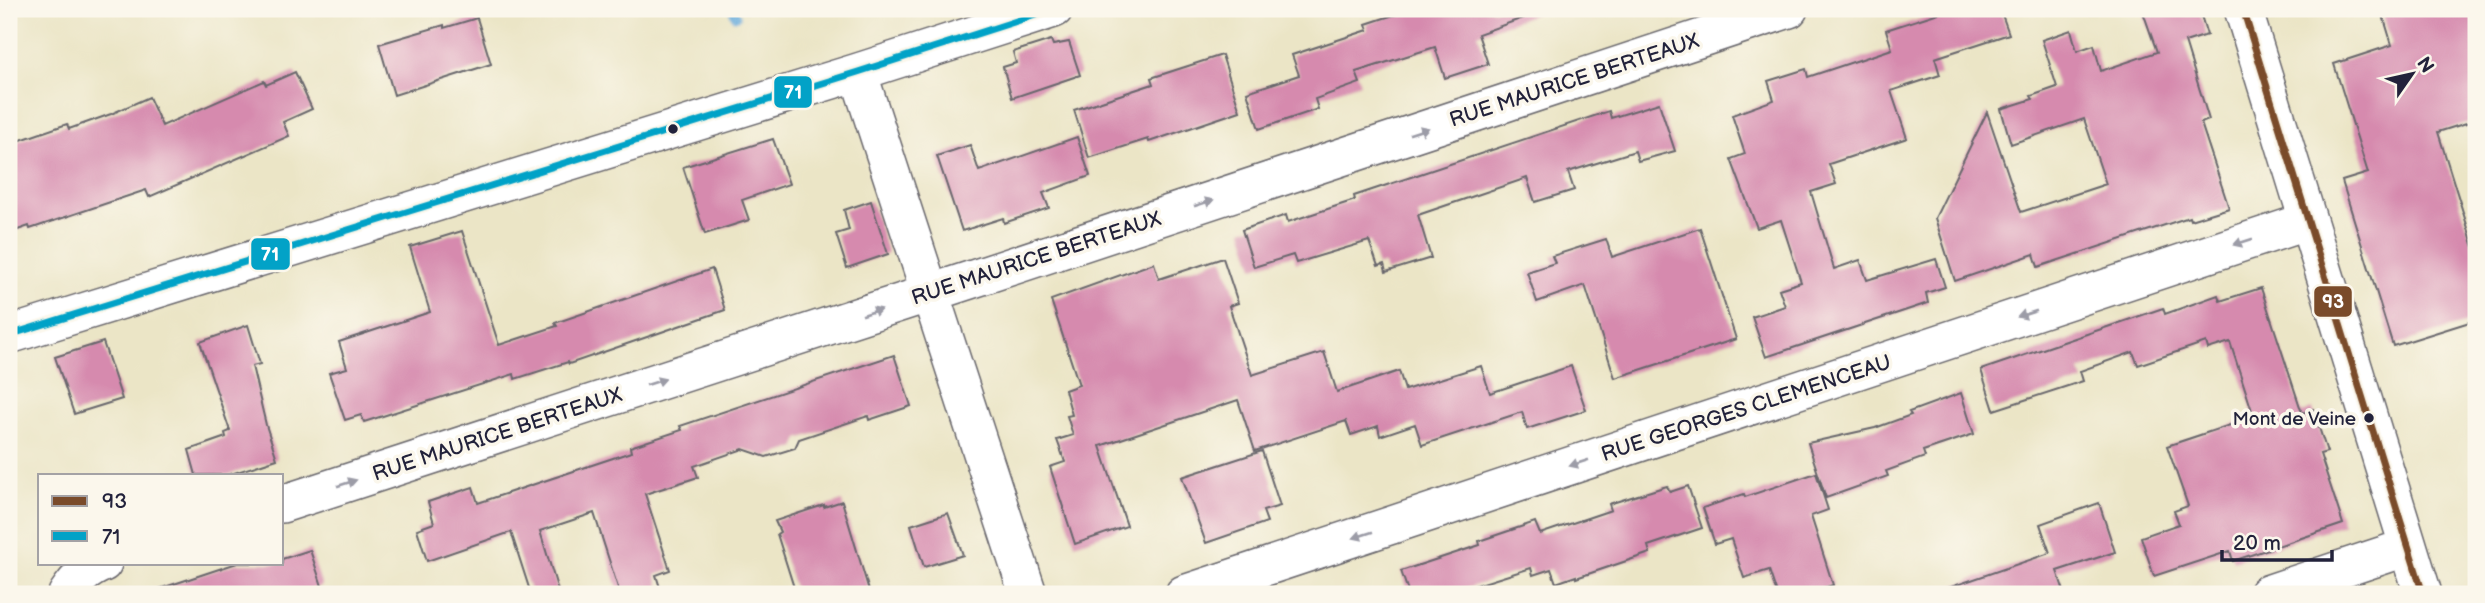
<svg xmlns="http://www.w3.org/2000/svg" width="2485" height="603" font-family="'Balsamiq Sans',sans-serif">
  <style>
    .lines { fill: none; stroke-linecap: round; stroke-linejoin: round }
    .stream { stroke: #65aadb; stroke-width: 10 }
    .building { fill: #d68aae }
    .minor-casing { stroke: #68666c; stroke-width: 40 }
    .minor { stroke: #fff; stroke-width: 37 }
    .bus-1-casing { stroke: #fbf7ec; stroke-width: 12 }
    .bus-2-casing { stroke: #fbf7ec; stroke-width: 12 }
    .bus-1 { stroke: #7a4b2a; stroke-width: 7 }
    .bus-2 { stroke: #02a2c7; stroke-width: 7 }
    .oneway { fill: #9c9ca7 }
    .bus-dot { fill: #22223b; stroke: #fbf7ec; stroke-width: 2.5 }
    .labels { text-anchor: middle; stroke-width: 7; stroke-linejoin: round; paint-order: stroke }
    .bus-label { font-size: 19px; fill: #22223b; stroke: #fbf7ec; text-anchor: end }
    .street-label { font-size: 21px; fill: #22223b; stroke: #fbf7ec }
    .line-badge { stroke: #fbf7ec; stroke-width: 2.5 }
    .badge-label { font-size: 19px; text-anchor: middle; font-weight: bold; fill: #fff }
  </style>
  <rect width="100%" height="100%" fill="#fbf7ec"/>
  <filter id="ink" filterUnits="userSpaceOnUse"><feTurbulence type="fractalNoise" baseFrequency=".0143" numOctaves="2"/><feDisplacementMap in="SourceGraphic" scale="14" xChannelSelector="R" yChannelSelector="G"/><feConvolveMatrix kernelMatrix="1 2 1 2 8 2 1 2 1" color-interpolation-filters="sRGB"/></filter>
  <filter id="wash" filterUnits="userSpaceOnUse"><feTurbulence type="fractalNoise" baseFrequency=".00686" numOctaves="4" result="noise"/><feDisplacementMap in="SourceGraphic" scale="28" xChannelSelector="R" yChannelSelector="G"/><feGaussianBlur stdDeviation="1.57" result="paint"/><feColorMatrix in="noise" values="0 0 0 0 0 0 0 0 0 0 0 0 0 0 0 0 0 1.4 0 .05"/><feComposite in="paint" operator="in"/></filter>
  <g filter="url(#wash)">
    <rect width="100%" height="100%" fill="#ebe5c6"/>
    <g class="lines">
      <path class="stream" d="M733,9L736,16"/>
    </g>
    <g id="blocks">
      <path class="building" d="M1412,9H1536L1537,13L1478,34L1488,64L1445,78L1435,47L1356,72L1360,83L1315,99L1318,109L1259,129L1247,92L1299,75L1292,55L1368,30L1366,24Z
        M1951,9H2000L2009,34L1935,58L1940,75L1891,91L1907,138L1829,164L1836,184L1811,192L1834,269L1860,260L1867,280L1936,259L1945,287L1926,293L1928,303L1766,357L1752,317L1785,306L1779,289L1801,282L1781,220L1757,228L1731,159L1745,154L1732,115L1774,100L1768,81L1806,69L1808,77L1892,49L1886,30Z
        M2142,9H2199L2207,35L2185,42L2209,120L2201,123L2229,208L2190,220L2189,217L2038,267L2034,254L1955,281L1935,218L1987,112L2021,212L2106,184L2084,119L2011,144L2001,109L2033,99L2031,96L2057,87L2042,40L2071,30L2077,51L2094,45L2101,71L2157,52Z
        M2381,9H2476V120L2438,132L2476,254V320L2393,346L2342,181L2368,173L2334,64L2392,45Z
        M477,18L491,64L394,95L379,44L444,25V28Z
        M1051,40L1053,45L1069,42L1080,75L1012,98L1003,67L1016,63L1013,52Z
        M1222,55L1240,111L1149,142L1148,139L1089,158L1074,110L1153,84L1151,78Z
        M295,72L312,109L283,122L289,136L149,197L146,190L30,229L29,226L9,233V144L67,124L69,129L111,114L149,97L162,126L264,81L266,85Z
        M1659,103L1675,151L1638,161L1635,151L1568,172L1574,190L1535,202L1527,178L1418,215L1431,258L1386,272L1384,264L1378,266L1369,241L1296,263L1293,255L1254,267L1242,230L1286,215L1288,222L1355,200L1354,196L1609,111L1611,118Z
        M1077,137L1090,176L1043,193L1049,208L1004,223L1003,218L962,231L937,156L970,145L979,171Z
        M773,139L789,184L742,200L749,220L705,234L683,167Z
        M871,201L888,254L847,268L836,234L849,230L844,210Z
        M1700,228L1736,339L1615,378L1585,285L1537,302L1527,272L1555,263L1552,256L1606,239L1612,257Z
        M462,231L499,345L557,326L555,323L712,269L725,310L569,364L568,362L515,379L514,374L364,422L361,415L345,420L329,373L347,368L339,342L430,312L410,247Z
        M1223,258L1238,303L1229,306L1252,375L1324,352L1337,392L1399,371L1405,390L1481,366L1490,393L1571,366L1586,410L1527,429L1522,412L1422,445L1415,424L1380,436L1378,426L1351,435L1346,421L1255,451L1238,400L1100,446L1127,526L1075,544L1050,467L1065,462L1057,440L1073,435L1067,416L1072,415L1065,390L1079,385L1051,300L1154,263L1159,279Z
        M2261,288L2302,413L2313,409L2327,452L2320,454L2343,524L2233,561L2230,551L2154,576L2141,537L2179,524L2174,511L2188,506L2167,446L2254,417L2230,342L2208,349L2206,342L2138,365L2133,352L2080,371L2083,381L1994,410L1981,370L2163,308L2165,314L2218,295L2220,301Z
        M248,325L260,364L252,366L266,425L277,459L228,475H196L189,450L226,437L225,433L230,431L200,342Z
        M103,342L122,399L74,414L55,357Z
        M894,355L911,406L869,420L868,416L799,439L795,448L766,457L743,449L694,466L698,477L645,494L670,570L656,575L662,594H620L594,513L540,531L559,594H531L511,532L427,561L417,529L434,523L428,502L473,487L478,503L631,452L630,447L682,430L680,426Z
        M1961,393L1974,434L1923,451L1925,457L1886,471L1888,476L1826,498L1808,443L1875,428L1911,415L1909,412Z
        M1262,451L1280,506L1263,511L1267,522L1206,543L1182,477Z
        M1816,473L1828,510L1811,516L1833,585L1804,594H1777L1769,570L1744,578L1731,539L1715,544L1703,508L1744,494L1745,497Z
        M1667,486L1670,492L1688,486L1702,528L1648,546L1650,553L1576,578V576L1556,583L1551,569L1533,575L1531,568L1448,594H1409L1401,571L1480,545L1479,541L1535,522L1540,534L1611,510L1609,504Z
        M842,501L870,594H796L777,534L780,532L775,521L824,505V507Z
        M2099,503L2115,552L2057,571L2065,594H1945V589L2050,553L2040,524Z
        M948,513L963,555L924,567L911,525Z
        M310,550L322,586L295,594H160L159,589L237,563H282V559Z"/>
    </g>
  </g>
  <g filter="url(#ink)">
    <use href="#blocks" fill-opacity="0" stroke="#68666c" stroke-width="2"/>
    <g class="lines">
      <g class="minor-casing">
        <path id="minor" d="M2243,9L2423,594
          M858,72L1028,594
          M9,335L858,72L1054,9
          M282,504L973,279L1789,9
          M67,594C77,579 86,570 103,563
          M1184,594L2308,221
          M2267,594L2408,547"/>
      </g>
      <use href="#minor" class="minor"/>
      <g class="bus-1-casing">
        <path id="bus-1" d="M2243,9L2423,594"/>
      </g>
      <g class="bus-2-casing">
        <path id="bus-2" d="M9,335L858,72L1054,9"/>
      </g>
      <use href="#bus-1" class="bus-1"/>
      <use href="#bus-2" class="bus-2"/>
    </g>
    <defs><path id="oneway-solid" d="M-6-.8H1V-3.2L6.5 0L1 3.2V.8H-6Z" transform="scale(1.75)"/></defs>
    <g class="oneway">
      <use href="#oneway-solid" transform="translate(1419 131) rotate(-18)"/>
      <use href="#oneway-solid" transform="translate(1204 203) rotate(-18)"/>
      <use href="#oneway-solid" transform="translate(2243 242) rotate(162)"/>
      <use href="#oneway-solid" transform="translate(872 312) rotate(-18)"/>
      <use href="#oneway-solid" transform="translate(2027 314) rotate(162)"/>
      <use href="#oneway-solid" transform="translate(656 382) rotate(-18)"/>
      <use href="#oneway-solid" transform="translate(1579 463) rotate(162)"/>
      <use href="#oneway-solid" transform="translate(347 483) rotate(-18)"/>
      <use href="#oneway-solid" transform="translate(1363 535) rotate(162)"/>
    </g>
  </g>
  <g class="bus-dot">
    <circle cx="673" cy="129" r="6"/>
    <circle cx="2369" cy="418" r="6"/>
  </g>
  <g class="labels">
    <g class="bus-label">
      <text x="2356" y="425">Mont de Veine</text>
    </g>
    <g class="street-label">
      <text transform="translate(1574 80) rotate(-18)" y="7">RUE MAURICE BERTEAUX</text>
      <text transform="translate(1036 258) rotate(-18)" y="7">RUE MAURICE BERTEAUX</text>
      <text transform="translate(1746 408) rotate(-18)" y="7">RUE GEORGES CLEMENCEAU</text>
      <text transform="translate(497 434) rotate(-18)" y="7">RUE MAURICE BERTEAUX</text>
    </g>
  </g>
  <g class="line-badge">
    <rect x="773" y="75" width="40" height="34" rx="7" fill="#02a2c7"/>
    <rect x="250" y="237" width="41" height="34" rx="7" fill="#02a2c7"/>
    <rect x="2313" y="285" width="40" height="33" rx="7" fill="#7a4b2a"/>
  </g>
  <g class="badge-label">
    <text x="793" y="99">71</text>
    <text x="270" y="261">71</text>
    <text x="2333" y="308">93</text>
  </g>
  <rect width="2485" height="603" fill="none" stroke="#fbf7ec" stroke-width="35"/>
  <rect x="38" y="474" width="245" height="91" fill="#fbf7ec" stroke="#a4a2a5" stroke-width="2"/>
  <rect x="52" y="496" width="35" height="10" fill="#7a4b2a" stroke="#a4a2a5" stroke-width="2"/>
  <text x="102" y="508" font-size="21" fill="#22223b">93</text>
  <rect x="52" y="531" width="35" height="10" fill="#02a2c7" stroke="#a4a2a5" stroke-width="2"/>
  <text x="102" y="544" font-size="21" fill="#22223b">71</text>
  <g transform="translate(2412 74) rotate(56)" stroke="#fbf7ec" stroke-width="5" paint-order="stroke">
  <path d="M0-5L12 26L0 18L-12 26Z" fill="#22223b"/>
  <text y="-10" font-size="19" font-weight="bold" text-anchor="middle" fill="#22223b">N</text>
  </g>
  <path d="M2222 550v10h110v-10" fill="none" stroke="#22223b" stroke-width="3.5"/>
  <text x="2233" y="550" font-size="21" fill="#22223b" stroke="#fbf7ec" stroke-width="5" paint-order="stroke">20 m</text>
</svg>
